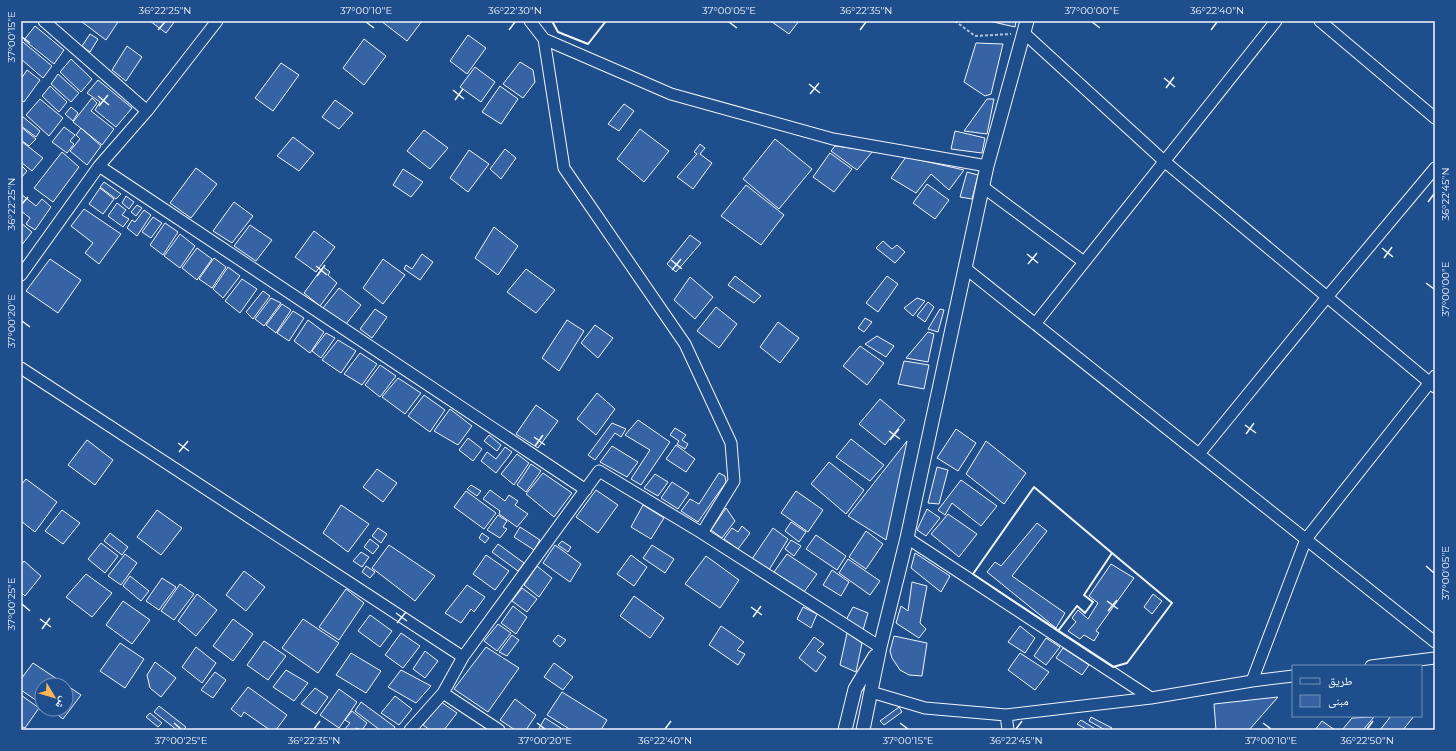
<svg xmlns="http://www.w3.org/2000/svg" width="1456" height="751" font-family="Montserrat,'Noto Naskh Arabic',sans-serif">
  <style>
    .building { fill: #3563a3; stroke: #f2f6ff }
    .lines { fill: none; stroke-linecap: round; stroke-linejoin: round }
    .minor-casing { stroke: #f2f6ff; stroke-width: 13 }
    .tertiary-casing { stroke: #f2f6ff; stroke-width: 15 }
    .path { stroke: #b3c4dc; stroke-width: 2; stroke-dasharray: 3 2; stroke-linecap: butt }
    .minor { stroke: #1f4e8c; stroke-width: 11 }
    .tertiary { stroke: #1f4e8c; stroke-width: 13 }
    .wall { stroke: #f2f6ff; stroke-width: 2 }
    .ticks { fill: none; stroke: #f2f6ff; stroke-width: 1.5 }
    .neatline { fill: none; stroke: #f2f6ff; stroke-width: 1.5 }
    .ticks-label { font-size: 10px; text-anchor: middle; fill: #f2f6ff }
  </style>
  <rect width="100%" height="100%" fill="#1f4e8c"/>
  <path class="building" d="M83,21H117L118,22L106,40L82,22Z
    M150,21H175L166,33Z
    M381,21H422L407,41Z
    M773,21H799L789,34L772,22Z
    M989,21H1016L1015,27Z
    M35,26L64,50L54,64L24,40Z
    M90,34L98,39L90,52L82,46Z
    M468,35L486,48L467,74L450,61Z
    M364,39L386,56L364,85L343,68Z
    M23,42L52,66L43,78L21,59V44Z
    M976,43L1003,44L991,94L985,96L964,82Z
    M127,46L142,57L126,81L112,70Z
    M71,59L92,79L81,92L60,72Z
    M520,62L533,70L535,82L523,98L503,84Z
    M281,63L299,75L273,111L255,98Z
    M475,67L495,82L481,102L460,87Z
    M27,70L40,80L24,102L21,100V79Z
    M58,74L79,93L71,102L51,84Z
    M98,80L132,108L116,127L95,110L100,102L87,93Z
    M50,86L67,102L59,112L42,96Z
    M500,86L518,99L501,124L482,112Z
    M92,98L97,103L91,111L114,129L102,145L73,122Z
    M40,99L63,118L49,136L26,115Z
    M987,99H994L987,134L964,131Z
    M335,100L353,113L339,129L322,117Z
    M624,104L634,111L619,131L608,124Z
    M71,107L78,113L73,121L65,114Z
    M22,116L40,131L36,137L21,126Z
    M21,127L36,139L29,146L21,140Z
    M64,127L75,135L70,141L74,144L67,153L52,142Z
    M81,128L101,146L87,165L70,151L80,139L76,135Z
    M640,129L669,151L644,182L617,159Z
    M424,130L448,148L430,169L407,151Z
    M955,131L985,138L982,153L951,149Z
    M293,137L314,153L299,171L277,156Z
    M775,139L812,169L779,209L743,179Z
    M21,141L43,158L32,171L21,162Z
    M700,144L705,148L700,154L712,163L693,189L677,177L697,154L694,152Z
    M835,146L873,151L857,170L831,151Z
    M505,149L516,158L501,179L490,169Z
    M469,150L489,164L468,192L450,178Z
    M62,152L79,167L53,202L34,188Z
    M830,153L852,169L834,192L813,177Z
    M906,157L964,170L949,190L931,174L916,193L891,178Z
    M21,165L27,171L21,178Z
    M196,168L217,184L191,218L170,203Z
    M403,169L423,182L411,197L393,185Z
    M967,172L978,175L972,199L960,197Z
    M104,182L121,194L116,199L100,187Z
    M927,184L949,200L935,219L913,203Z
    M746,185L784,215L761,245L721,216Z
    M100,188L114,199L103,214L89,204Z
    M21,194L36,206L42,199L51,207L35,230L26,224L30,218L21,211Z
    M126,196L134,202L129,209L122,203Z
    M234,202L253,216L232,243L213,231Z
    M117,203L126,210L122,215L129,219L123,227L108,216Z
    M137,205L142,208L136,216L131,212Z
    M84,209L121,234L99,264L85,253L93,243L71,226Z
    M144,210L151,215L137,236L127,228L132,220L135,222Z
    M153,217L162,223L151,238L142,232Z
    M21,223L32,232L21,246Z
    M165,223L178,232L163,255L150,245Z
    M250,225L272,240L256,261L234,246Z
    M494,227L518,246L498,275L475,258Z
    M314,231L335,247L316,272L295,257Z
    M180,234L195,246L180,268L164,256Z
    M690,235L701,243L676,272L667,264Z
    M883,241L892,249L897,245L905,252L895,263L876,248Z
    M197,248L212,259L197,280L182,268Z
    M422,254L433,262L420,280L404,269L406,265L412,269Z
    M214,258L226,267L212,288L199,279Z
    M50,259L81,280L58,313L26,291Z
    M383,259L405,275L383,304L363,288Z
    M228,267L240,276L223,298L213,289Z
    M323,267L330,272L328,275L337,283L320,306L304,293Z
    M526,269L555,290L536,313L507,292Z
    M735,276L761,296L754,303L728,285Z
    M887,276L898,284L878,312L866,303Z
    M690,277L713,297L695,319L674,300Z
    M242,279L257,289L240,313L225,301Z
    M339,288L361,305L346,324L323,308Z
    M263,291L270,296L253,319L246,312Z
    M271,298L281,303L264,326L255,319Z
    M917,298L925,301L913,316L904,308Z
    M928,302L934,307L925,322L917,316Z
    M282,304L291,310L276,333L266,325Z
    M716,307L737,324L719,348L697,331Z
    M375,309L387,317L372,338L360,329Z
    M940,309L944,310L938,332L928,329Z
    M293,311L304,318L289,341L277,333Z
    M865,318L872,322L864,332L858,328Z
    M308,320L324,332L310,353L294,341Z
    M567,320L584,331L559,371L542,358Z
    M778,322L799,338L780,363L760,347Z
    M595,325L613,338L598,358L581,343Z
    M928,332L934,334L928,362L906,358Z
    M326,333L335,338L321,358L312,351Z
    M877,336L894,346L886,357L865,344Z
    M338,340L356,351L341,373L322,360Z
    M860,346L884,363L867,385L843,366Z
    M360,353L377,364L362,385L344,374Z
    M904,361L929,365L924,389L898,384Z
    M380,365L396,376L380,397L365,385Z
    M398,378L421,393L405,414L382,397Z
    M597,393L615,409L596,435L577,419Z
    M424,395L445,410L430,432L408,416Z
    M880,399L905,420L885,445L859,424Z
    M536,405L558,421L538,448L516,434Z
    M450,409L472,426L458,445L434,431Z
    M638,420L670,442L641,485L631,479L650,450L625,435Z
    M612,423L626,429L621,437L615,433L595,460L588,455Z
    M675,428L686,435L682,440L688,444L685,449L677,444L679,441L670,435Z
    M956,429L976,443L958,471L937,458Z
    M489,435L501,445L497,451L484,441Z
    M468,438L482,449L473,461L459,450Z
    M851,439L884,465L870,481L836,457Z
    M87,440L113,460L95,485L68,465Z
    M907,441L886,540L848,516Z
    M986,441L1026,473L1004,504L966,474Z
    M676,445L695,459L686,472L666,459Z
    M612,446L638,462L627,477L600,462Z
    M505,447L512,452L496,473L481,461L487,452L496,459Z
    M517,454L529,463L514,485L501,474Z
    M829,462L864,490L846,514L811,484Z
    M531,464L541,471L526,492L517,485Z
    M937,467L948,470L939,504L928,503Z
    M377,469L397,483L383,502L363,487Z
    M543,473L572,493L554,517L526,494Z
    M719,473L725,476L726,482L698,522L681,511L690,499L699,504Z
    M655,474L668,482L658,496L644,488Z
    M26,479L57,502L35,532L21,521V485Z
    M961,480L997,506L981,526L952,503L945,515L938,510Z
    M672,482L689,493L678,509L661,498Z
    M471,485L481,491L477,496L467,489Z
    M490,490L505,501L509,495L518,501L515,505L528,514L517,527L499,514L500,511L483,499Z
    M596,490L618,505L598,533L576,517Z
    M466,491L496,513L484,529L454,507Z
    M796,491L823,510L808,532L781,513Z
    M341,505L369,524L348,552L323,533Z
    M643,505L664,518L651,539L631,527Z
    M726,508L735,521L722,538L711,530Z
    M927,509L940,518L926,536L917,530Z
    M62,510L80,523L63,544L45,531Z
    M157,510L182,528L161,555L137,537Z
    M948,514L977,534L959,557L931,534Z
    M498,515L507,521L503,527L507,529L500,538L487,530Z
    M791,522L806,532L799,542L785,531Z
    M1037,523L1047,531L1012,576L1065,613L1056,628L987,572L995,562L1001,566Z
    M742,526L750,533L738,549L724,539L732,528L738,532Z
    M520,527L540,540L534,550L514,537Z
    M378,528L387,534L381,543L372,536Z
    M773,528L788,539L769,570L752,559Z
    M866,531L883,544L866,569L849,557Z
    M110,533L128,547L122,555L104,541Z
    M482,533L489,538L485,543L479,538Z
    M816,535L846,556L837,570L806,549Z
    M370,539L379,546L373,554L364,547Z
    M791,540L801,546L794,556L785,549Z
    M562,541L571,547L568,552L558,545Z
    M101,543L118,556L105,573L88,559Z
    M498,544L524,563L518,571L492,552Z
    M389,545L435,576L415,601L372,568Z
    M555,545L581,564L570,582L543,563Z
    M652,545L674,559L665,573L643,558Z
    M361,552L369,557L362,567L353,561Z
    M915,553L950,576L941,592L911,568Z
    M125,554L137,563L121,585L108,576Z
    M787,554L817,574L804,592L774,572Z
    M486,555L509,571L495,590L473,574Z
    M631,555L647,567L634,586L617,574Z
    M706,556L739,580L720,608L685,584Z
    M848,559L880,581L870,595L839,573Z
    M24,561L41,576L25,596L21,592V565Z
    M1111,564L1134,578L1096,631L1099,633L1094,641L1084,635L1080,639L1068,631L1076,622L1072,618L1078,610L1088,619L1098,603L1089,596Z
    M366,566L375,572L370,578L362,572Z
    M537,566L552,578L539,597L524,585Z
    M832,570L849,582L841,596L823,585Z
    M244,571L265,587L246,611L226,595Z
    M86,574L112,593L92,617L66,597Z
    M130,576L149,591L141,601L123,586Z
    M162,578L176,587L159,610L146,601Z
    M912,582L927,586L920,623L926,629L919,638L896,623L901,606L908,611Z
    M180,584L194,594L174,620L161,611Z
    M467,585L485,597L474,612L471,609L461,623L445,613Z
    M522,588L537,599L527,612L512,601Z
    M346,589L364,603L339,640L319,627Z
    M197,594L217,610L196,636L178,621Z
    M1153,594L1162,601L1152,614L1144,607Z
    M634,596L664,618L650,638L620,616Z
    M123,601L150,620L132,644L106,625Z
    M513,606L527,617L516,634L501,623Z
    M803,607L817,614L811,628L797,619Z
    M853,607L868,613L863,630L846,620Z
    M370,615L392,631L380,647L358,631Z
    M233,619L253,634L233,661L213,646Z
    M303,619L339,643L318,673L282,648Z
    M498,624L511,633L497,651L484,641Z
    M721,626L744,642L737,650L745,654L738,665L709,645Z
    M1020,626L1035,638L1025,653L1008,642Z
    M401,633L420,646L403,668L385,655Z
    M847,633L862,643L856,672L840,665Z
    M512,635L519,640L507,656L499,652Z
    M558,635L566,640L560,647L553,641Z
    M894,636L927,643L922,676L909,675L900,670L892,658L890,651Z
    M814,637L824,644L817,651L826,657L816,672L799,658Z
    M1046,638L1060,647L1046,665L1034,656Z
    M264,641L286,656L268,680L247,665Z
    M120,643L144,659L125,688L100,671Z
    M196,647L216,663L202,683L182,667Z
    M486,647L519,668L488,712L454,689Z
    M1063,648L1089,665L1082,675L1056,658Z
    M425,651L438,661L425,678L413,669Z
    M351,653L381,671L366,693L336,675Z
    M1020,653L1049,672L1035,690L1008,670Z
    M155,662L176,678L161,697L150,688L147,675Z
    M33,663L57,679L53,685H42V700L40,703L21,690V679Z
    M554,663L573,677L563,690L544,677Z
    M286,670L308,683L294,701L273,687Z
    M401,670L431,686L416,703L388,687Z
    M215,672L226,680L213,698L201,690Z
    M62,682L81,695L63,719L50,709H66V685H59Z
    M248,687L287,715L276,730H270L244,712L241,717L231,709Z
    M315,688L328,697L316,714L301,704Z
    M339,689L357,702L339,728L320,715Z
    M562,692L607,720L601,730H571L547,715Z
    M21,695L39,708L25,728L21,726Z
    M395,696L412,709L399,725L381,713Z
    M1278,697L1249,730H1216L1214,704Z
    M515,699L536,715L526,730H515L500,720Z
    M361,702L395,727L393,730H380L355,711Z
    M441,702L457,713L444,730H430L423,725Z
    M159,706L186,727L183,730H177L154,712Z
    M899,707L902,712L884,725L880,721Z
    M352,711L367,723L362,730L356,728L355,730H344L350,723L345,720Z
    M150,713L162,723L158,727L146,717Z
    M1391,716H1414L1403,730H1380Z
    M1091,717L1112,728L1110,730H1105L1089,721Z
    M1374,717L1363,730H1342L1352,718Z
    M545,718L564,730H538Z
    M1081,720L1097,730H1088L1077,724Z
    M1322,721L1335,730H1315Z"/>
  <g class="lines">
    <g class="minor-casing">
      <path id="minor" d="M44,21L147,111
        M530,21L544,39L671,94L833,139L987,166
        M1320,21L1435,118
        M1024,33L1164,161L1435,387
        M544,39L564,168L685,344L731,443L734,481L702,533
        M99,166L586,490
        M983,187L1084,262
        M965,268L1435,642
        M21,275L99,166L147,111L217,21
        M1035,324L1276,21
        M21,368L463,657
        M1199,454L1327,297L1435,168
        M907,538L1151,698
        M1371,666L1435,658
        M1252,681L1306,539L1435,376
        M871,692L925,708L1006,715L1151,698L1252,681L1293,676
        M443,693L499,730
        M1006,715L1008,730
        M410,730L443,693L463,657L599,471L702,533L880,647"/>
    </g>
    <g class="tertiary-casing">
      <path id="tertiary" d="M845,730L855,689L875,656
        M863,730L880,647L907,538L987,166L1027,21"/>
    </g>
    <path class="path" d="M955,21L975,36L1011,34"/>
    <use href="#minor" class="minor"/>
    <use href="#tertiary" class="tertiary"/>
    <path class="wall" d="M552,21L558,32L588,44L606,21
      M1034,487L1112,553L1084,595L1093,602L1085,613L1077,606L1058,631L973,574Z
      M1112,553L1172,603L1127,663L1113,667L1058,631L1077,606L1085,613L1093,602L1084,595Z"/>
  </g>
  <path class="ticks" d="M366,22L374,28M729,22L737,28M1092,22L1100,28M158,30L165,22M509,30L515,22M860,30L866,22M1211,30L1217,22M22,37L30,43M1164,78L1175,87M809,84L820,93M1166,88L1174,77M453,90L464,99M810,94L819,83M98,96L109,105M455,100L463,89M99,106L108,95M1428,202L1434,194M22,204L28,197M1382,248L1393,257M1027,254L1038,263M1384,258L1392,247M671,260L682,269M1028,264L1037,253M316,266L327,275M672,270L681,259M317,276L325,265M1426,283L1434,289M22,321L30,327M1245,425L1256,433M889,431L900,439M1246,434L1254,423M534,437L545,445M890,440L899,429M178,443L189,451M535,446L543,435M179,452L188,441M1426,566L1434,573M1107,601L1118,609M22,604L30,611M751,607L762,615M1108,611L1117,600M396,613L407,621M753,617L761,606M40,619L51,627M397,623L406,612M42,629L50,618M174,723L181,729M537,723L545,729M900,723L908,729M1263,723L1271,729M314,729L320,721M665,729L671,721M1016,729L1022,721M1367,729L1373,721"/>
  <rect width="1456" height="751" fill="none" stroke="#1f4e8c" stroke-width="44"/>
  <rect x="1292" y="665" width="130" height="52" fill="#1f4e8c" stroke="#7391ba"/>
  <rect x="1300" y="678" width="20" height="6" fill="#1f4e8c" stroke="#7391ba"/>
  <text x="1328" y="685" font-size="12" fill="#f2f6ff">طريق</text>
  <rect x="1300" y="695" width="20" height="12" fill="#3563a3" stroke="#7391ba"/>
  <text x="1328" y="705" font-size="12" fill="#f2f6ff">مبنى</text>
  <g transform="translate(54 697) rotate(128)"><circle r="19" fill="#1f4e8c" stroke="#7391ba"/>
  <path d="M0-3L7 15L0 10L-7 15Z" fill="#ffb74d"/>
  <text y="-6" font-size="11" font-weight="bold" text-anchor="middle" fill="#f2f6ff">ش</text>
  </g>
  <rect x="22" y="22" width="1412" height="707" class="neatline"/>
  <g class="ticks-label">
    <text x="165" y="14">36°22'25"N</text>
    <text x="366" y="14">37°00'10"E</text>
    <text x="515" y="14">36°22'30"N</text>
    <text x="729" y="14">37°00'05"E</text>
    <text x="866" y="14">36°22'35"N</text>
    <text x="1092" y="14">37°00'00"E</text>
    <text x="1217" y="14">36°22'40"N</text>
    <text transform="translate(11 37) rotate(-90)" y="4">37°00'15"E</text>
    <text transform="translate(1445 194) rotate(-90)" y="4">36°22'45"N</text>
    <text transform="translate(11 204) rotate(-90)" y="4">36°22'25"N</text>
    <text transform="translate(1445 289) rotate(-90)" y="4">37°00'00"E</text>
    <text transform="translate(11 321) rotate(-90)" y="4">37°00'20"E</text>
    <text transform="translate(1445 573) rotate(-90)" y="4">37°00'05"E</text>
    <text transform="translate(11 604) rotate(-90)" y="4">37°00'25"E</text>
    <text x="181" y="744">37°00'25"E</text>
    <text x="314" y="744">36°22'35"N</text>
    <text x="545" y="744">37°00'20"E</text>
    <text x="665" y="744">36°22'40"N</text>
    <text x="908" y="744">37°00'15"E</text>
    <text x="1016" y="744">36°22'45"N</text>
    <text x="1271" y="744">37°00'10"E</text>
    <text x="1367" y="744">36°22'50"N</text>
  </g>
</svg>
